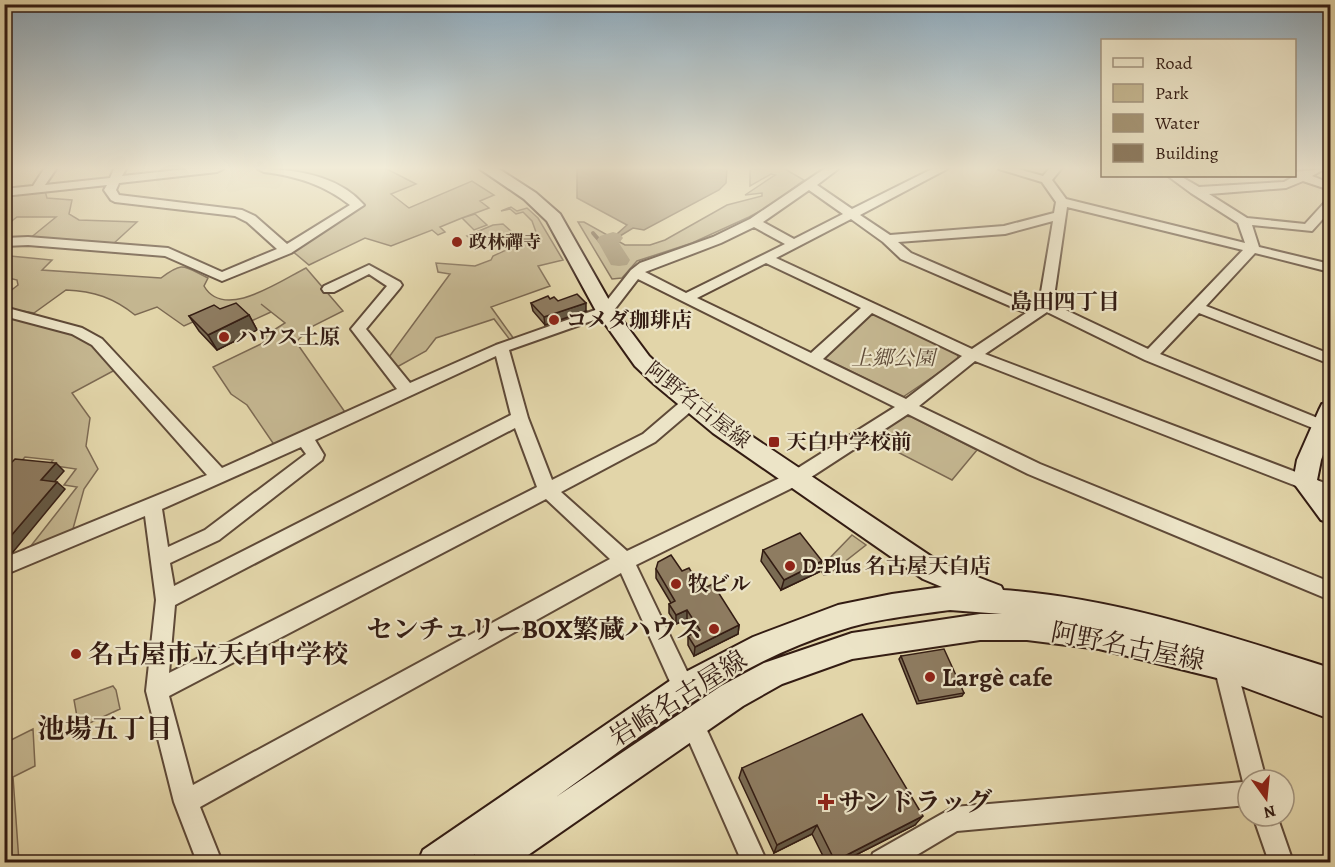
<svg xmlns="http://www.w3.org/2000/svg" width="1335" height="867" font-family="Alegreya,'Noto Serif JP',serif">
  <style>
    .green { fill: #c4b690; stroke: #7c6952; stroke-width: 1.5 }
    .water { fill: #a69676; stroke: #78654e; stroke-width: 1.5 }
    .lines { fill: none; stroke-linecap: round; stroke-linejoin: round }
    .stream { stroke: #78654e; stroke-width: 4 }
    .river { fill: #a69676; fill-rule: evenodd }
    .street-casing { stroke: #5f4a38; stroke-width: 4 }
    .secondary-casing { stroke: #331c13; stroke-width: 4 }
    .street { fill: #ece4c7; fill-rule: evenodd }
    .secondary { fill: #ece4c7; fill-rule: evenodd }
    .wall { fill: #7a6b53; stroke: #331c13; stroke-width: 1.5 }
    .shaded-wall { fill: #635744; stroke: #331c13; stroke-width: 1.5 }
    .building { fill: #8e7c61; stroke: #331c13; stroke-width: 1.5 }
    .poi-dot { fill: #8f2418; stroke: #ece4c7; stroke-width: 2 }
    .labels { text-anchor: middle; stroke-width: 4.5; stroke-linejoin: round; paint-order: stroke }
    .far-poi-label { font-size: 18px; font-weight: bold; fill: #331c13; stroke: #ece4c7; text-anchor: start }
    .poi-label { font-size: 21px; font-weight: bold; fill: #331c13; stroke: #ece4c7; text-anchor: start }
    .park-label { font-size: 21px; font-style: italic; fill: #5e4a38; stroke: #ece4c7 }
    .street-label { font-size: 21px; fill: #331c13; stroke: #ece4c7 }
    .neighbourhood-label { font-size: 22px; font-weight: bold; fill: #331c13; stroke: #ece4c7 }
    .near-poi-label { font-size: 26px; font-weight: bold; fill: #331c13; stroke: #ece4c7; text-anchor: start }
    .near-street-label { font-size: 26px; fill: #331c13; stroke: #ece4c7 }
    .near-neighbourhood-label { font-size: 27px; font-weight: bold; fill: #331c13; stroke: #ece4c7 }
  </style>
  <rect width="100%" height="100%" fill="#e2d5a9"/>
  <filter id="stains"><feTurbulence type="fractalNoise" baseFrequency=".00333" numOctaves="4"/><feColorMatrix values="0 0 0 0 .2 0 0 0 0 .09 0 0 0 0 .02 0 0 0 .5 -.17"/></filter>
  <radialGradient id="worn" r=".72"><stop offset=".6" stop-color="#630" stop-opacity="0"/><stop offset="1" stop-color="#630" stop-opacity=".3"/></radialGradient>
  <path class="green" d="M285,169H387L416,184L391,194L409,208L472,181L494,195L480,201L489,208L462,218L475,214L487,225L474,230L462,218L440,227L445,232L438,235L432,230L391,246L365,238L309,265L291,250L363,206C333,182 323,177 285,169Z
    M750,169H785L804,180L768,207L749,217L692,243L637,261L622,278L612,279L578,222H584L625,245H650L665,240L727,205L762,196V193L745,195L775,175L771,174L750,186Z
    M45,191L47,198L72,200L69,214L79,220L137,222L113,244L29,239L56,217H17L5,226L4,196Z
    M511,207L517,211L527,208L538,218L563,260L538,266L550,286L491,307L514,339L510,340L494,319L436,338L426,351L397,367L389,357L450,274L438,272L436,263L475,266L491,260L493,256L517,245L521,239L536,232L532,221L523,212L516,214L510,209L501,211Z
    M503,224L513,233V237L505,239H471L467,236L493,225Z
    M10,256L52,260L42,270L161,278C184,261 183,266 208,278L204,286C224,321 280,281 306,268L343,311L311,327L296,342L347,415L275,446L247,405L231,394L213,367L263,343L266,335L285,323L261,304L271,312L249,322L215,312L184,326L157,307L135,315C114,298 94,291 66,290L34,313L5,308V295L18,285L17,280L5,277V258Z
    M874,314L957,354L959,359L903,397L826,359L823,354L868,315Z
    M5,315L72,334L93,345L115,370L72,393L90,418L86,446L98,469L84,489L71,536L23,556L77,487L64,485L76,469L49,465L53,460L25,457L5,479Z
    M905,416L912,417L977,450L952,480L872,439Z
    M852,535L866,545L829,574L824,575L800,545L801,542L821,567Z
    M113,686L116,690L120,709L79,728L74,700Z
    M33,729L35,766L13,777L19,862H5V743Z"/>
  <path class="water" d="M577,169H727L726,183L719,190L644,230L633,228L620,236L617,234L627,225L577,198Z"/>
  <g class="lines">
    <path class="stream" d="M593,233L605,247"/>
    <path class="river" d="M613,232L620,234L623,238L619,243L630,260L627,265L619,266L611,265L597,240L600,236Z"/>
    <g class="street-casing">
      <path id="street" d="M44,169H56L45,185L110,178L114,169H126L122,176L187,169H223L217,172L119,183L116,190L119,195L242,210L255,216L287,244L350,205C324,185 297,176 264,172L258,169C295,169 338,175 364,205L291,253L222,281L165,256L28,245L4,246V238L28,237L168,248L222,272L277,249L247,222L235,216L115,202L111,200L104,190L107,185L4,196V189L33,186Z
        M824,169H838L817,185L852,209L932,169H947L860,215L890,235L1004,226L1054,213L1056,202L1042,182L999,169H1018L1043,176L1049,169H1061L1052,180L1066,199L1245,243L1238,223L1191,193L1168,176H1180L1199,187L1284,182L1293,177L1294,172L1324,169L1312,176L1330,183V190L1303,181L1286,188L1209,194L1247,218L1305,224L1326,201H1330V211L1312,231L1252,225L1259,247L1330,264V272L1255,253L1206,306L1330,354V364L1199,313L1160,354L1330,423V435L1145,360L1047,312L985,354L1330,485V499L975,361L919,406L1040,464L1330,582V600L1028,474L908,414L802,483L636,565L695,688L692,695L684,699L676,695L621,573L200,807L222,862H197L174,802L146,691L156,600L145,516L4,575V558L207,475L92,345L72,334L4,316V307L82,328L102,339L222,468L397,389L351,329L387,286L369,274L334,292H324L322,289L324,286L369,265L400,282L402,285L400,288L366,329L410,383L496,345L601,308L631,270L640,263L713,237L750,219ZM809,190L843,214L794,239L763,222ZM1067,207L1243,250L1148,349L1053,304ZM851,219L883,242L901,259L1026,313L972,349L776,258ZM1053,221L1039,304L1036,307L911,253L898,242L1005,234ZM754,227L785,244L686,293L645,272L721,243ZM766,263L861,308L811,353L697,298ZM638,279L895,407L790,473L627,551L561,492L655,442L696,407L698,403L696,399H684L643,434L552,480L528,418L509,350L611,314ZM872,313L962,356L906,399L823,359ZM496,356L511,415L174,586L170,563L219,540L322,460L324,455L315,440ZM515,428L537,487L169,673L175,605ZM301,447L306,454L205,530L168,547L162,509ZM546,499L610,559L193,785L169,696Z
        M1225,656L1233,659L1236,666L1266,780H1248V805L957,831L905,862H870L873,853L954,807L1243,782L1214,666L1217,659Z
        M692,712L700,715L767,862H742L681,723L684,715Z
        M1253,816H1277L1293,862H1269Z"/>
    </g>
    <g class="secondary-casing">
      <path id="secondary" d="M480,169H499L536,193L560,214L614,309L649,356L668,374L729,421L941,563L1001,586L1003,590C1115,598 1223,634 1330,668V719L1225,680L1099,649L1027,640H980L852,659L782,684L743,706L518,862H472L475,854L464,862H418L423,850L674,678L753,637L838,605L892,594L942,587L923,579L713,433L654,384L635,366L596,311L547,221L524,199ZM950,610L1002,614H980L852,633L764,663L721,686L556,797C645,733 732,664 838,631C874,619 913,615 950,610Z
        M1330,402V436L1321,460L1317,480L1330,496V523L1321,520L1293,482L1297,460L1319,410L1322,404Z"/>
    </g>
    <use href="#street" class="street"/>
    <use href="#secondary" class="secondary"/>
  </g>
  <path class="wall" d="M550,299L558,301L586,311L545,325L533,311L531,303Z
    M220,309L249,315L257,330L217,350L199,331L189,316Z
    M763,550L819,572L781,590L761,561Z
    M656,569L682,571L702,589L739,625L738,634L694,656L688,645V636L695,632L687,619L676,624L669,613V604L671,603L656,578Z
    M901,656L964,693L962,696L917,704L899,659Z
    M742,768L915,825L842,862H826L812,834L774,853L739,778Z"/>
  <path class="shaded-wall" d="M586,303V311L545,325L544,317Z
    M249,315L257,330L217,350L208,335Z
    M56,463L64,471L49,488L41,480Z
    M57,482L65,489L13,552L4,555V544Z
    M822,561L819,572L781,590L784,580Z
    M687,610V619L676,624V615Z
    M739,625L738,634L694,656L695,647Z
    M923,816L915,825L842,862H834L835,861Z
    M817,825L812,834L774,853L777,845Z"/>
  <path class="building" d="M577,294L586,303L544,317L531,303L548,296L550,299L554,297L558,301Z
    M236,303L249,315L208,335L189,316L214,305L220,309Z
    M15,459L56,463L41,480L57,482L4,544V470Z
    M800,533L822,561L784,580L763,550Z
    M671,555L682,571L689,568L702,589L713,584L739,625L695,647L688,636L700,630L687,610L676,615L669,604L675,601L656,569L658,562Z
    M944,649L964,693L919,701L901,656Z
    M862,714L923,816L835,861L817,825L777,845L742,768Z"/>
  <linearGradient id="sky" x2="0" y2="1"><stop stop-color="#8da8ba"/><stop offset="0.58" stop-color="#f2ecd8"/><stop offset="1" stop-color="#f2ecd8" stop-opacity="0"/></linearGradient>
  <rect width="1335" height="290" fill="url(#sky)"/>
  <g class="poi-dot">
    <circle cx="457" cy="242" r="6"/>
    <circle cx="554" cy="320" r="6"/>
    <circle cx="224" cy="337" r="6"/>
    <rect x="768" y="436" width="12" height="12" rx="3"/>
    <circle cx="790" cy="566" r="6"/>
    <circle cx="676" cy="584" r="6"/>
    <circle cx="714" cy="629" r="6"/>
    <circle cx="76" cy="654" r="6"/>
    <circle cx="930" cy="677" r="6"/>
    <path d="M823 793h6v6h6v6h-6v6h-6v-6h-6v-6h6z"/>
  </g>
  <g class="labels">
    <g class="far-poi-label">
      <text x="469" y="248">政林禪寺</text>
    </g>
    <g class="poi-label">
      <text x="566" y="327">コメダ珈琲店</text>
      <text x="236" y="344">ハウス土原</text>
      <text x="786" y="449">天白中学校前</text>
      <text x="802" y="573">D-Plus 名古屋天白店</text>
      <text x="688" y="591">牧ビル</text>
    </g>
    <g class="park-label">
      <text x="893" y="365">上郷公園</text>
    </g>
    <g class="street-label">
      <text transform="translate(698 405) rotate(38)" y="7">阿野名古屋線</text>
    </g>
    <g class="neighbourhood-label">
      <text x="1065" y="309">島田四丁目</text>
    </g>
    <g class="near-poi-label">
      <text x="702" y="638" text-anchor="end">センチュリーBOX繁蔵ハウス</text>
      <text x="88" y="663">名古屋市立天白中学校</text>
      <text x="942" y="686">Largè cafe</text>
      <text x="838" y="811">サンドラッグ</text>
    </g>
    <g class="near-street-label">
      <text transform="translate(1128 646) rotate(11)" y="9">阿野名古屋線</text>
      <text transform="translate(678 698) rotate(-32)" y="9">岩崎名古屋線</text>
    </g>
    <g class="near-neighbourhood-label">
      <text x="105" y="738">池場五丁目</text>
    </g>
  </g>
  <rect width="1335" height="867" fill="none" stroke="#e2d5a9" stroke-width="24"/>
  <rect x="6" y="6" width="1323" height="855" fill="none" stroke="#331c13" stroke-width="3"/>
  <rect x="12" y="12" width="1311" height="843" fill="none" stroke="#331c13" stroke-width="1.5"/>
  <rect x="1101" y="39" width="195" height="138" fill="#ece4c7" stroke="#a2947f" stroke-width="1.5"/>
  <rect x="1113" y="58" width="30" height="9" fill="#ece4c7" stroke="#a2947f" stroke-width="1.5"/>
  <text x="1155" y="69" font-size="18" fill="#331c13">Road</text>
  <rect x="1113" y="84" width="30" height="18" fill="#c4b690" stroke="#a2947f" stroke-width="1.5"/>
  <text x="1155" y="99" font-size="18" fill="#331c13">Park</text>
  <rect x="1113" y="114" width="30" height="18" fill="#a69676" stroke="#a2947f" stroke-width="1.5"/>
  <text x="1155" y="129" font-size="18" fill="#331c13">Water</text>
  <rect x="1113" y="144" width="30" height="18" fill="#8e7c61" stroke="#a2947f" stroke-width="1.5"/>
  <text x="1155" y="159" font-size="18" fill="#331c13">Building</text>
  <g transform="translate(1266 798) rotate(165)"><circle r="28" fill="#ece4c7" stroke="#a2947f" stroke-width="1.5"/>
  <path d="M0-4.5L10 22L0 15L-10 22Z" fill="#8f2418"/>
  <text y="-9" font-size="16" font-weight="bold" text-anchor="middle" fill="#331c13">N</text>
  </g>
  <rect width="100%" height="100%" filter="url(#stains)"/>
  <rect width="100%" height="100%" fill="url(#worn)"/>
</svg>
